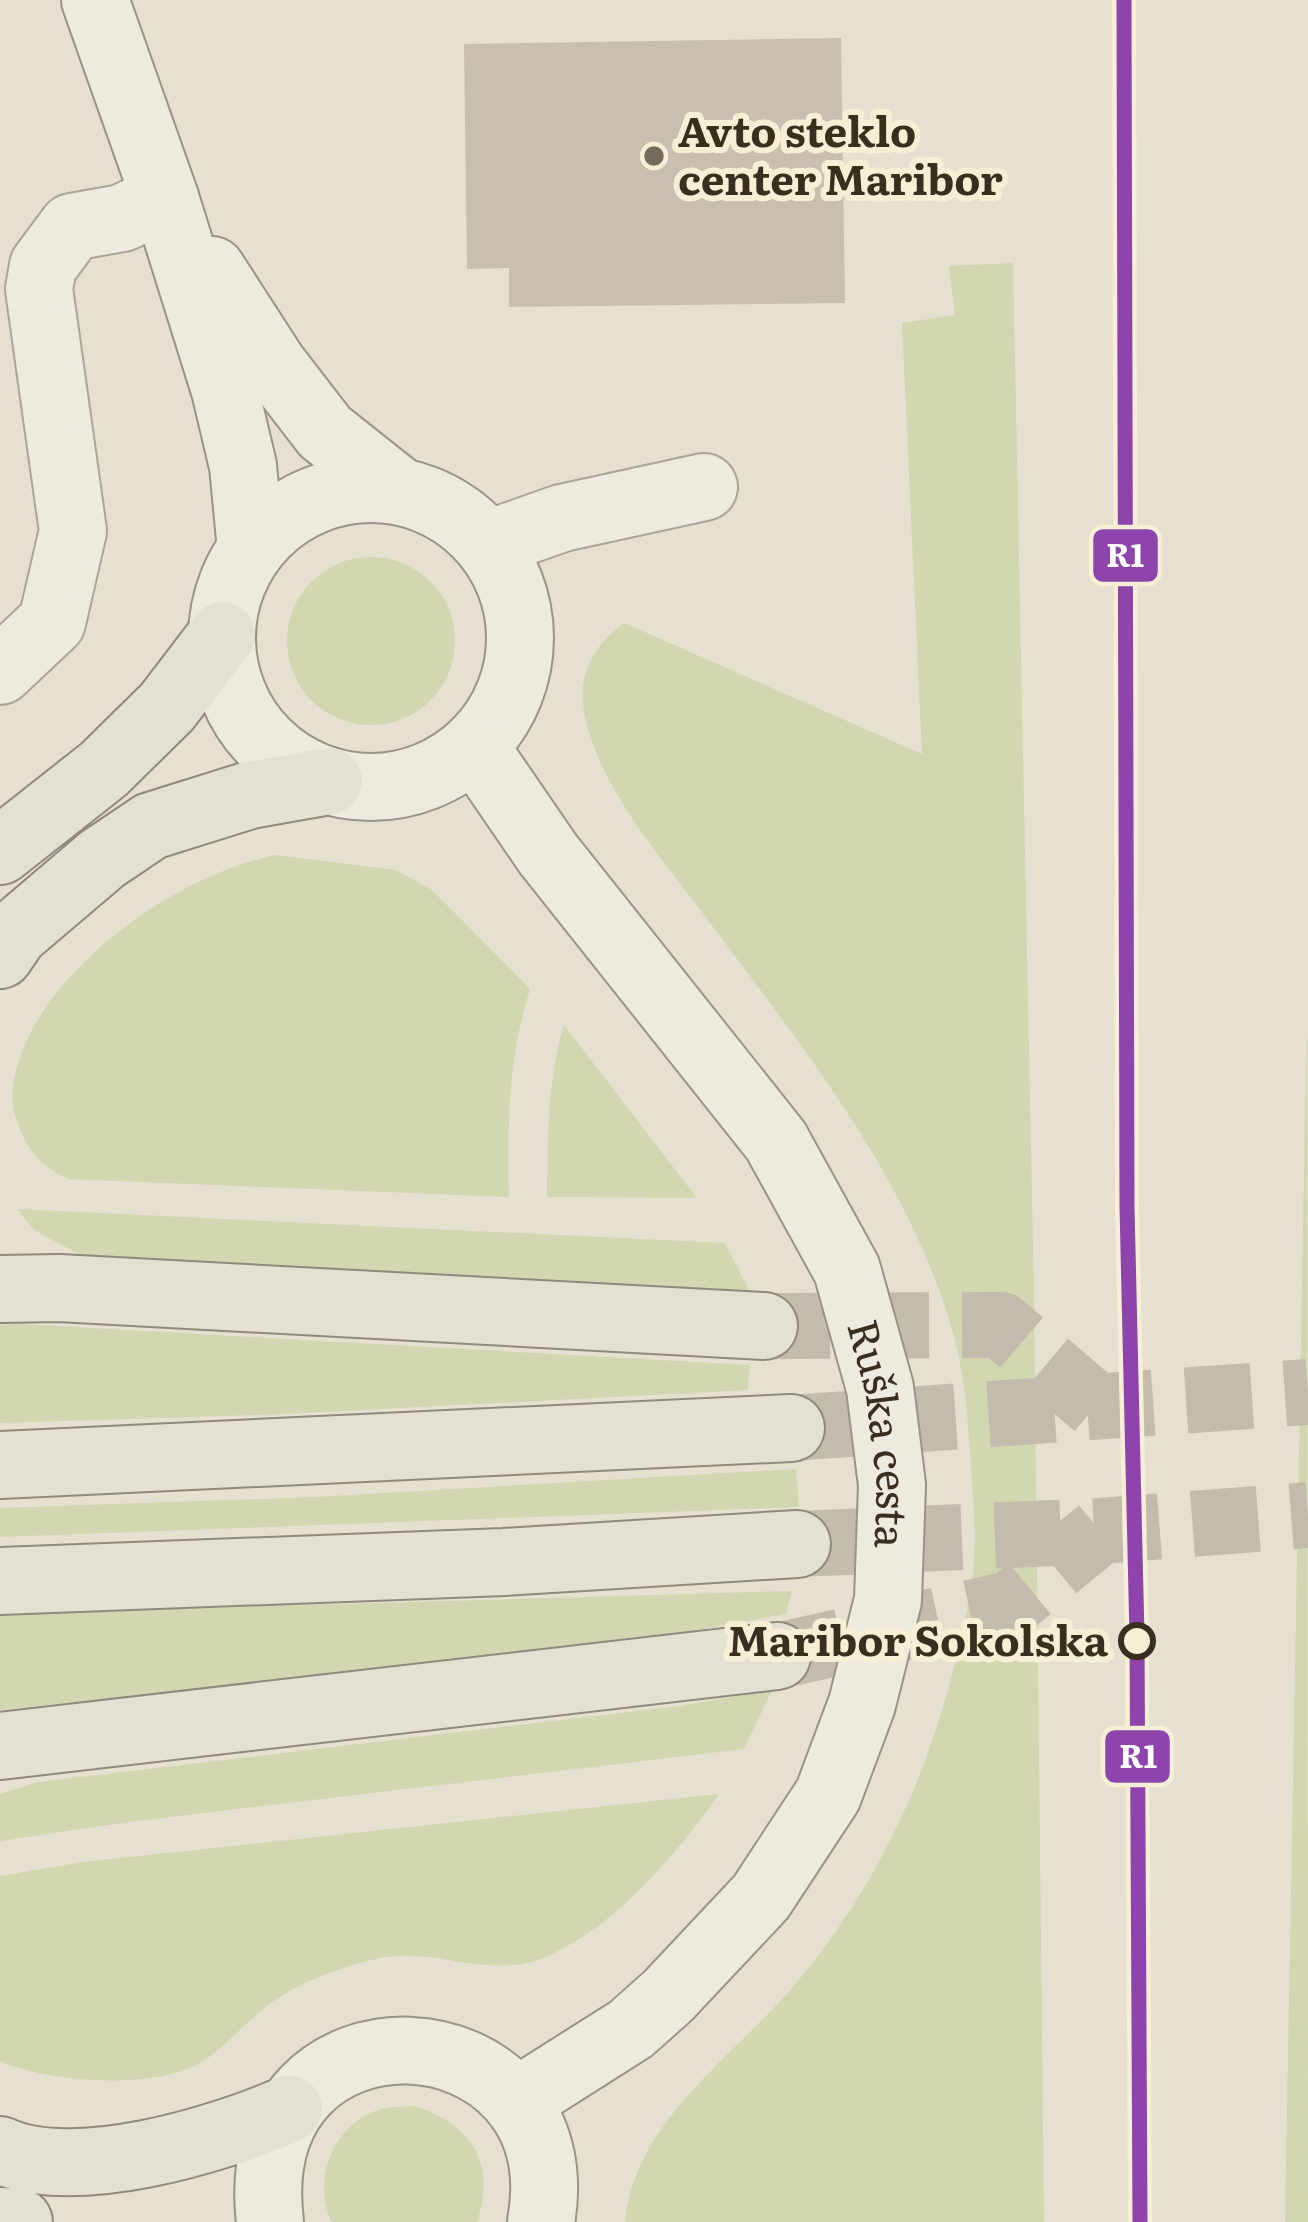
<svg xmlns="http://www.w3.org/2000/svg" width="1308" height="2222" font-family="Literata,serif">
  <style>
    .green { fill: #d2d6b1 }
    .building { fill: #c9bfb0 }
    .lines { fill: none; stroke-linecap: round; stroke-linejoin: round }
    .primary-tunnel { stroke: #c3bcac; stroke-width: 66; stroke-dasharray: 66 33; stroke-linecap: butt }
    .street-casing { stroke: #aba597; stroke-width: 70 }
    .secondary-casing { stroke: #9a9488; stroke-width: 70 }
    .primary-casing { stroke: #908a7e; stroke-width: 70 }
    .street { stroke: #eeeae0; stroke-width: 66 }
    .secondary { stroke: #eeeae0; stroke-width: 66 }
    .primary { stroke: #e5e1d2; stroke-width: 66 }
    .rail-1-casing { stroke: #f6efd5; stroke-width: 24 }
    .rail-1 { stroke: #8e44ad; stroke-width: 15 }
    .poi-dot { fill: #766c5d; stroke: #f6efd5; stroke-width: 4.5 }
    .stop-dot { fill: #f6efd5; stroke: #3a2e1f; stroke-width: 6 }
    .labels { text-anchor: middle; stroke-width: 12; stroke-linejoin: round; paint-order: stroke }
    .poi-label { font-size: 42px; font-weight: bold; fill: #3a2e1f; stroke: #f6efd5; text-anchor: start }
    .street-label { font-size: 42px; fill: #3a2e1f; stroke: #f6efd5 }
    .stop-label { font-size: 42px; font-weight: bold; fill: #3a2e1f; stroke: #f6efd5; text-anchor: end }
    .line-badge { stroke: #f6efd5; stroke-width: 4.5 }
    .badge-label { font-size: 33px; text-anchor: middle; font-weight: bold; fill: #fff }
  </style>
  <rect width="100%" height="100%" fill="#e5e0cf"/>
  <path class="green" d="M1013,263L1034,1297L1044,2222H625C635,2119 736,2056 798,1981C881,1882 934,1763 961,1637C965,1616 972,1595 973,1574C977,1534 973,1494 970,1454C968,1416 964,1374 954,1336C910,1179 804,1049 708,920C666,863 612,804 590,735C574,687 584,653 624,623L922,754L902,323L955,315L949,266Z
    M287 641a84 84 0 1 1 168 0a84 84 0 1 1-168 0Z
    M276,855L396,870L432,890L530,989C507,1064 508,1120 509,1197L68,1179C38,1164 27,1150 16,1118C9,1097 14,1075 21,1055C55,961 180,874 276,855Z
    M1307,1019L1308,2222H1285L1305,1122Z
    M564,1025L697,1198L547,1197C548,1139 547,1081 564,1025Z
    M17,1209L725,1243L756,1304L92,1261L34,1230Z
    M20,1324L750,1365L748,1390L285,1414L0,1423V1325Z
    M796,1469L799,1507L0,1537V1508L316,1497Z
    M792,1591L786,1614L596,1648L0,1710V1614Z
    M772,1690L744,1749L128,1822L0,1841V1794L38,1782L680,1706Z
    M719,1794C675,1856 618,1924 548,1956C490,1982 434,1945 376,1959C338,1968 299,1982 267,2006C246,2022 228,2044 205,2060C159,2091 49,2083 0,2061V1876L83,1862Z
    M415,2106C473,2126 496,2162 477,2222H332C310,2178 336,2118 386,2108C395,2106 406,2107 415,2106Z"/>
  <path class="building" d="M841,38L845,303L509,307V268L467,269L464,44Z"/>
  <g class="lines">
    <path class="primary-tunnel" d="M764,1326L1001,1325L1096,1406
      M791,1428L1308,1392
      M797,1544L1100,1531L1308,1515
      M777,1656L1011,1604L1100,1531"/>
    <g class="street-casing">
      <path id="street" d="M488,544L562,518L704,487
        M0,671L52,622L73,531L39,289L43,266L72,227L122,218L165,198"/>
    </g>
    <g class="secondary-casing">
      <g id="secondary">
        <path d="M95,0L165,198L225,390L243,466L251,549"/>
        <path d="M212,270L274,366L325,432L398,490"/>
        <circle cx="371" cy="638" r="149"/>
        <path id="s1" d="M474,746L548,854L776,1141L847,1270L880,1388L892,1485L888,1600L862,1704L828,1795L761,1897L668,1996L631,2029L516,2102"/>
        <path d="M270,2222C241,1983 580,2004 541,2222"/>
      </g>
    </g>
    <g class="primary-casing">
      <path id="primary" d="M0,851L104,769L167,707L222,635
        M0,955L15,933L102,859L151,826L250,795L329,781
        M0,1289L59,1288L764,1326
        M0,1465L791,1428
        M0,1581L504,1562L797,1544
        M0,1746L777,1656
        M0,2150C73,2184 219,2140 289,2109
        M0,2221L19,2222"/>
    </g>
    <use href="#street" class="street"/>
    <use href="#secondary" class="secondary"/>
    <use href="#primary" class="primary"/>
    <g class="rail-1-casing">
      <path id="rail-1" d="M1124,0L1127,1207L1137,1637L1140,2222"/>
    </g>
    <use href="#rail-1" class="rail-1"/>
  </g>
  <circle class="poi-dot" cx="654" cy="156" r="12"/>
  <circle class="stop-dot" cx="1137" cy="1641" r="16"/>
  <g class="labels">
    <g class="poi-label">
      <text x="678" y="147">Avto steklo<tspan x="678" dy="48">center Maribor</tspan></text>
    </g>
    <g class="street-label">
      <text dy="15" stroke="none"><textPath href="#s1" startOffset="813">Ruška cesta</textPath></text>
    </g>
    <g class="stop-label">
      <text x="1108" y="1656">Maribor Sokolska</text>
    </g>
  </g>
  <g class="line-badge">
    <rect x="1091" y="527" width="69" height="57" rx="12" fill="#8e44ad"/>
    <rect x="1103" y="1728" width="69" height="57" rx="12" fill="#8e44ad"/>
  </g>
  <g class="badge-label">
    <text x="1125" y="567">R1</text>
    <text x="1138" y="1768">R1</text>
  </g>
</svg>
